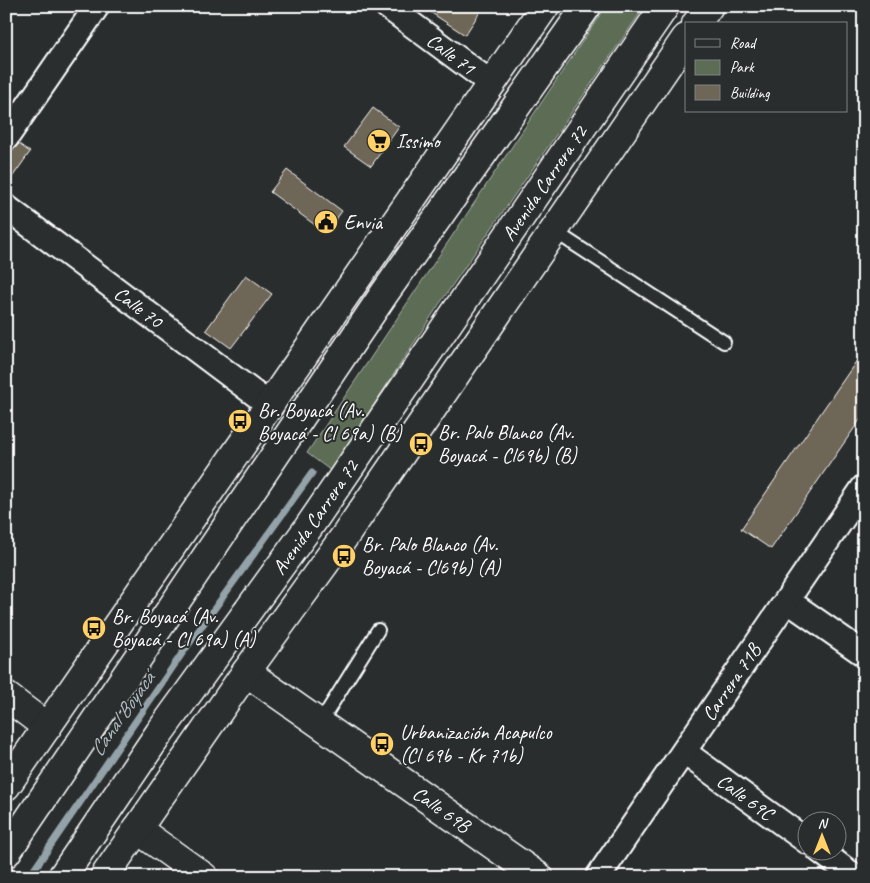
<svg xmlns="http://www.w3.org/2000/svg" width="870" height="883" font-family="Caveat,sans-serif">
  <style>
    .green { fill: #5d6c54; stroke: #aeb6aa }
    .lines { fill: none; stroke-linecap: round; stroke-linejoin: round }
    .stream { stroke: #94a3a9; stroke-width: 7 }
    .building { fill: #6e6656; stroke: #fff }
    .lane-casing { stroke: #fff; stroke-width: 16 }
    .street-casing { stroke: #fff; stroke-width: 28 }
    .secondary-casing { stroke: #fff; stroke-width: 31 }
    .highway-casing { stroke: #fff; stroke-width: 31 }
    .lane { stroke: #2a2d2e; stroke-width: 12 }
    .street { stroke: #2a2d2e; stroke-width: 24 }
    .secondary { stroke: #2a2d2e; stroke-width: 28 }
    .highway { stroke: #2a2d2e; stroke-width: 28 }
    .labels { text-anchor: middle; stroke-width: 4; stroke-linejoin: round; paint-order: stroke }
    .street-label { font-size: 20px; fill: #fff; stroke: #2a2d2e }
    .poi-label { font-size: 20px; fill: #fff; stroke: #2a2d2e; text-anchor: start }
    .water-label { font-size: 21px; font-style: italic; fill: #aebabf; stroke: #2a2d2e }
  </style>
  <rect width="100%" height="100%" fill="#2a2d2e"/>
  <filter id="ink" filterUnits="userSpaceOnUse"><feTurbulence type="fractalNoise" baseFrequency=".02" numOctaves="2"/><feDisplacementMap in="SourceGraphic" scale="10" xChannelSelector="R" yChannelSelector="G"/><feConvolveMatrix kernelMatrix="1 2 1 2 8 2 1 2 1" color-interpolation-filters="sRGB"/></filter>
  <g filter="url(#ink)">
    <path class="green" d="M606,6H645L438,306L331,471L307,453Z"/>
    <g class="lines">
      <path class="stream" d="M29,877L181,655L312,473"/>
    </g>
    <path class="building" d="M421,6H484L465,35Z
      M373,108L399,127L371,166L344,147Z
      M19,144L30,152L6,186V155Z
      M287,170L342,211L326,233L270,192Z
      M246,275L272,294L231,348L206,330Z
      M864,350V414L771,549L741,529Z"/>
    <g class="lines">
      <g class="lane-casing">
        <path id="lane" d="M554,231L724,342
          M320,723L378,630"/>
      </g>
      <g class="street-casing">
        <g id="street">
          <path id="s1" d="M387,6L492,84"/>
          <path d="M6,138L97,6"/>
          <path id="s2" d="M6,207L271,406"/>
          <path d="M788,601L864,654"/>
          <path id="s3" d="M684,752L808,842"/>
          <path d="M819,850L855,877"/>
          <path id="s4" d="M598,877L864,487"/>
        </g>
      </g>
      <g class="secondary-casing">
        <g id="secondary">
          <path id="s5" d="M246,672L539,877"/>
          <path d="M6,696L47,727"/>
          <path d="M137,829L204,877"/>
        </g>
      </g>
      <g class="highway-casing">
        <g id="highway">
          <path d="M696,24L709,6"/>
          <path d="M6,786L545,6"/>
          <path d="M6,853L384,294L587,6"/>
          <path id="s6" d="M62,877L160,732L308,528L665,6"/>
          <path d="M104,877L246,672L347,533L686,38"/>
        </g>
      </g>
      <use href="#lane" class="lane"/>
      <use href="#street" class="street"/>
      <use href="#secondary" class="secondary"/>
      <use href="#highway" class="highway"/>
    </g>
  </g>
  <defs>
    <g id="supermarket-disc" transform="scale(1.25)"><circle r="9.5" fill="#ffd166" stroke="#2a2d2e"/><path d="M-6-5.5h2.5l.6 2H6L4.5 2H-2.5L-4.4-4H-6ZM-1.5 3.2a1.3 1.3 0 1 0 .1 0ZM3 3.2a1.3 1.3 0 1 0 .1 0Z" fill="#111"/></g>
    <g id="civic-disc" transform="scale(1.25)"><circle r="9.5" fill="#ffd166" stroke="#2a2d2e"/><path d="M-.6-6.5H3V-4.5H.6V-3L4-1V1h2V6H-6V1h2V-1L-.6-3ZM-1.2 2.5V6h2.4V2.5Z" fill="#111"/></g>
    <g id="bus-disc" transform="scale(1.25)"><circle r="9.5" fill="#ffd166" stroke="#2a2d2e"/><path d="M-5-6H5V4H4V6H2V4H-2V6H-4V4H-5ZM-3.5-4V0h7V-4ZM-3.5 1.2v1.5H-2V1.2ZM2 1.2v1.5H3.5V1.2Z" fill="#111"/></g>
  </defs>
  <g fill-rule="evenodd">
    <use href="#supermarket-disc" x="379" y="141"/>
    <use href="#civic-disc" x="326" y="222"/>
    <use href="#bus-disc" x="240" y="421"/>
    <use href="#bus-disc" x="421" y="444"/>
    <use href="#bus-disc" x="344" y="556"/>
    <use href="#bus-disc" x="94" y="628"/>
    <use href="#bus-disc" x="382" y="744"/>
  </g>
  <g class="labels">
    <g class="street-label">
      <text dy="7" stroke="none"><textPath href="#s1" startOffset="80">Calle 71</textPath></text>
      <text dy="7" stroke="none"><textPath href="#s6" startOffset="845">Avenida Carrera 72</textPath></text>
      <text dy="7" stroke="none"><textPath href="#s2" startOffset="166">Calle 70</textPath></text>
      <text dy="7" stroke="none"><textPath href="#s6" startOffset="440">Avenida Carrera 72</textPath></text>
      <text dy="7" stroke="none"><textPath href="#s4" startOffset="236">Carrera 71B</textPath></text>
      <text dy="7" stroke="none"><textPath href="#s3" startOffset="76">Calle 69C</textPath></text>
      <text dy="7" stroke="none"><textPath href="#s5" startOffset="239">Calle 69B</textPath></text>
    </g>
    <g class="poi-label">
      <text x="396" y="148">Issimo</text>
      <text x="344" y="229">Envia</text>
      <text x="258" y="417">Br. Boyacá (Av.<tspan x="258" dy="23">Boyacá - Cl 69a) (B)</tspan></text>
      <text x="438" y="439">Br. Palo Blanco (Av.<tspan x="438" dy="23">Boyacá - Cl69b) (B)</tspan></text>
      <text x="362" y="551">Br. Palo Blanco (Av.<tspan x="362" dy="23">Boyacá - Cl69b) (A)</tspan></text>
      <text x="112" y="623">Br. Boyacá (Av.<tspan x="112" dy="23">Boyacá - Cl 69a) (A)</tspan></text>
      <text x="400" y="739">Urbanización Acapulco<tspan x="400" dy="23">(Cl 69b - Kr 71b)</tspan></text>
    </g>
    <g class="water-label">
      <text transform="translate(122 714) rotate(-55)" y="7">Canal Boyacá</text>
    </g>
  </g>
  <rect width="870" height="883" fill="none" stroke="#2a2d2e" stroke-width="25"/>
  <rect x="12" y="12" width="845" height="858" fill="none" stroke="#fff" stroke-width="2" filter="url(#ink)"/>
  <rect x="685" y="22" width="162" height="90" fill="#2a2d2e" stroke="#7f8182"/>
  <rect x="695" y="39" width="25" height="8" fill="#2a2d2e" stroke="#7f8182"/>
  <text x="730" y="48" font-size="15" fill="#ffffff">Road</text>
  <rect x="695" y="60" width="25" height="15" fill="#5d6c54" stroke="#7f8182"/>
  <text x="730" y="72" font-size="15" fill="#ffffff">Park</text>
  <rect x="695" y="85" width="25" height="15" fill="#6e6656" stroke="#7f8182"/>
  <text x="730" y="98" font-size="15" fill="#ffffff">Building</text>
  <g transform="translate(822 836)"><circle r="24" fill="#2a2d2e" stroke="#7f8182"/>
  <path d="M0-4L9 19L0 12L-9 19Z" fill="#ffd166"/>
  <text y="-8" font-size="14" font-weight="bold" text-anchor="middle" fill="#ffffff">N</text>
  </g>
</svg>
